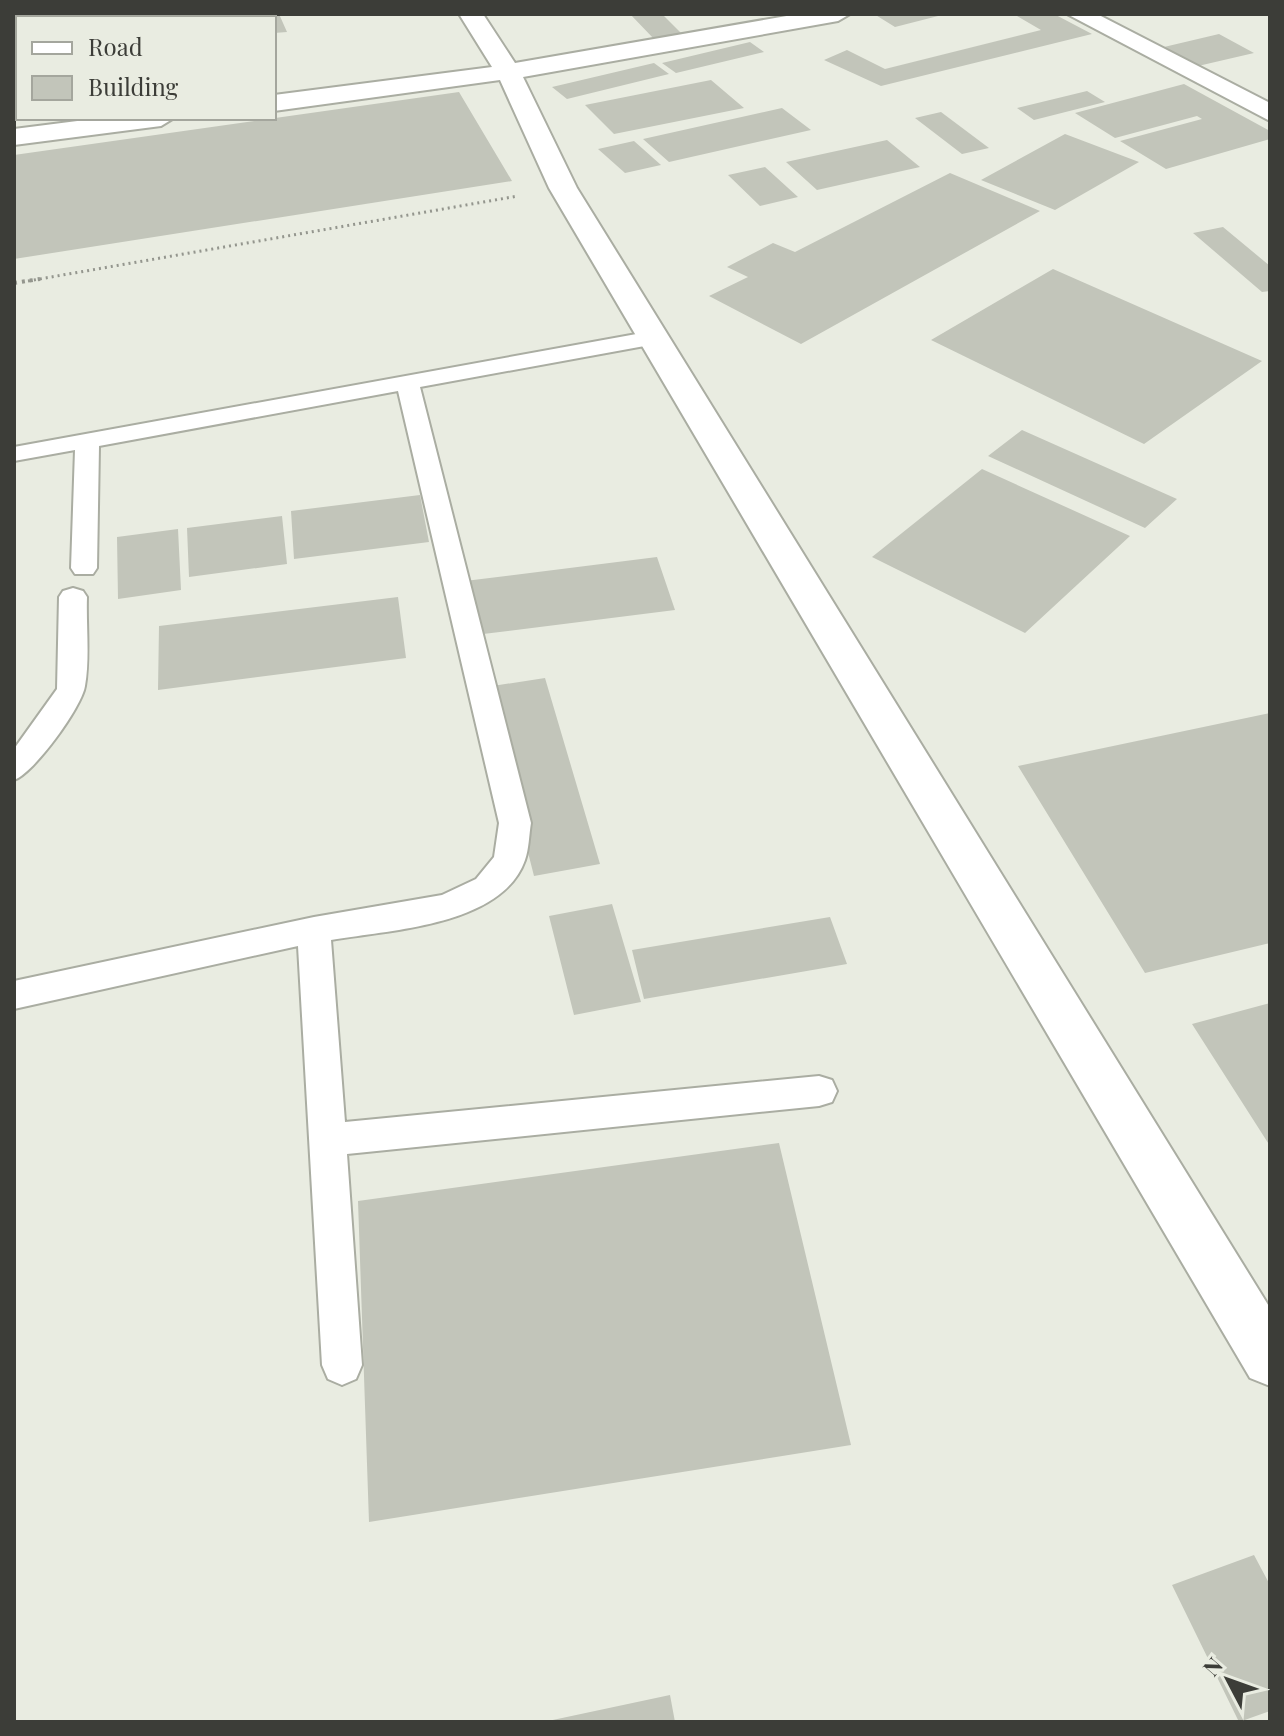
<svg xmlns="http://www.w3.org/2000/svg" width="1284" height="1736" font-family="'Playfair Display',serif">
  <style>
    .building { fill: #c2c5ba }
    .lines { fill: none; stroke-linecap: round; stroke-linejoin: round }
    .lane-casing { stroke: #aaada2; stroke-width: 4 }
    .street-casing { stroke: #aaada2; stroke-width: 4 }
    .path-far1 { stroke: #94968e; stroke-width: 3; stroke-dasharray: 2 4; stroke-linecap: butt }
    .path { stroke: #94968e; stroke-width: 4; stroke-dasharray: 3 5; stroke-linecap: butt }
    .lane { fill: #fff; fill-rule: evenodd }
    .street { fill: #fff; fill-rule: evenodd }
  </style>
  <rect width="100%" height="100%" fill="#e9ece1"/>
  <path class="building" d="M228,14H279L287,32L274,33V18H230Z
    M630,14H662L683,35L654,39Z
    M874,14H942V15L895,27Z
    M1027,14H1054L1092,34L881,86L824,60L847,50L885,69L1041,30L1017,16Z
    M1219,34L1254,53L1198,66L1164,47Z
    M750,42L764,52L676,73L662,63Z
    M654,63L669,74L567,99L552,87Z
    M711,80L744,108L614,134L585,105Z
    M1184,84L1270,131V139L1166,169L1120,141L1202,119L1197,116L1115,138L1075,113Z
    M1087,91L1105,102L1034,120L1017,108Z
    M459,92L512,181L14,259V155Z
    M782,108L811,130L669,162L643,139Z
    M941,112L989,148L962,154L915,118Z
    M1065,134L1139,162L1055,210L981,180Z
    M887,140L920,167L817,190L786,162Z
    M634,141L661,165L625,173L598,149Z
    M765,167L798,197L760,206L728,175Z
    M950,173L1040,211L801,344L709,296L748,277L727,267L773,243L795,252Z
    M1223,227L1270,266V291L1262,292L1193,233Z
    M1053,269L1262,361L1144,444L931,340Z
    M1022,430L1177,499L1145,528L988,456Z
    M982,469L1130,536L1025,633L872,557Z
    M420,495L429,542L294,559L291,511Z
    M282,516L287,564L189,577L187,528Z
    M178,529L181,590L118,599L117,537Z
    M657,557L675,610L475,635L465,581Z
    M398,597L406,658L158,690L159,626Z
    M545,678L600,864L534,876L486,687Z
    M1270,713V943L1145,973L1018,766Z
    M612,904L641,1002L574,1015L549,916Z
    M830,917L847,964L644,999L632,950Z
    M1270,1003V1146L1192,1024Z
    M779,1143L851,1445L369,1522L358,1201Z
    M1254,1555L1270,1585V1711L1239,1722L1172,1585Z
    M670,1695L675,1722H549L548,1721Z"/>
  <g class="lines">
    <g class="lane-casing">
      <path id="lane" d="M653,331L661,333L664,338L661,343L420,387L531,823C529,835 529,849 525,860C502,926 389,930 331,940L345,1122L819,1076L832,1080L837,1091L832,1102L819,1106L347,1154L362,1365L356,1379L342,1385L328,1379L322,1365L298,946L14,1009V981L314,917L442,895L476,879L494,857L499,823L398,391L99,446L97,568L93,574H75L71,568L75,450L14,461V447Z
        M73,588L83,591L87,597C86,626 90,658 85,686C82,707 33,774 14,780V749L57,689L59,597L63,591Z"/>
    </g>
    <g class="street-casing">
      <path id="street" d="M14,14H35L14,22Z
        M459,14H483L515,63L798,14H850L838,21L523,77L577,188L1270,1308V1386L1250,1378L549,188L500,80L274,111V95L492,67Z
        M1067,14H1097L1270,103V121Z
        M101,118H174L161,126L14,145V129Z"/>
    </g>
    <path class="path-far1" d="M28,281L518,196"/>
    <path class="path" d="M14,283L40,279"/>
    <use href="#lane" class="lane"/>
    <use href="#street" class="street"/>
  </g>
  <rect width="1284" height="1736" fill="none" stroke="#3c3d38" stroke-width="32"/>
  <rect x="16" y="16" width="260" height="104" fill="#e9ece1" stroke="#a4a69d" stroke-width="2"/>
  <rect x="32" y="42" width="40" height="12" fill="#ffffff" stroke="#a4a69d" stroke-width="2"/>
  <text x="88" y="56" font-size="24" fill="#3c3d38">Road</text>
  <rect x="32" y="76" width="40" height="24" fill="#c2c5ba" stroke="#a4a69d" stroke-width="2"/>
  <text x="88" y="96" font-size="24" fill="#3c3d38">Building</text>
  <g transform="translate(1228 1680) rotate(311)" stroke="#e9ece1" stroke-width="6" paint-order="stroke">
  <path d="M0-6L14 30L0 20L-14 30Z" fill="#3c3d38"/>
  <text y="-12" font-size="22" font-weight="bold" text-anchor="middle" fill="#3c3d38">N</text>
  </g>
</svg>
